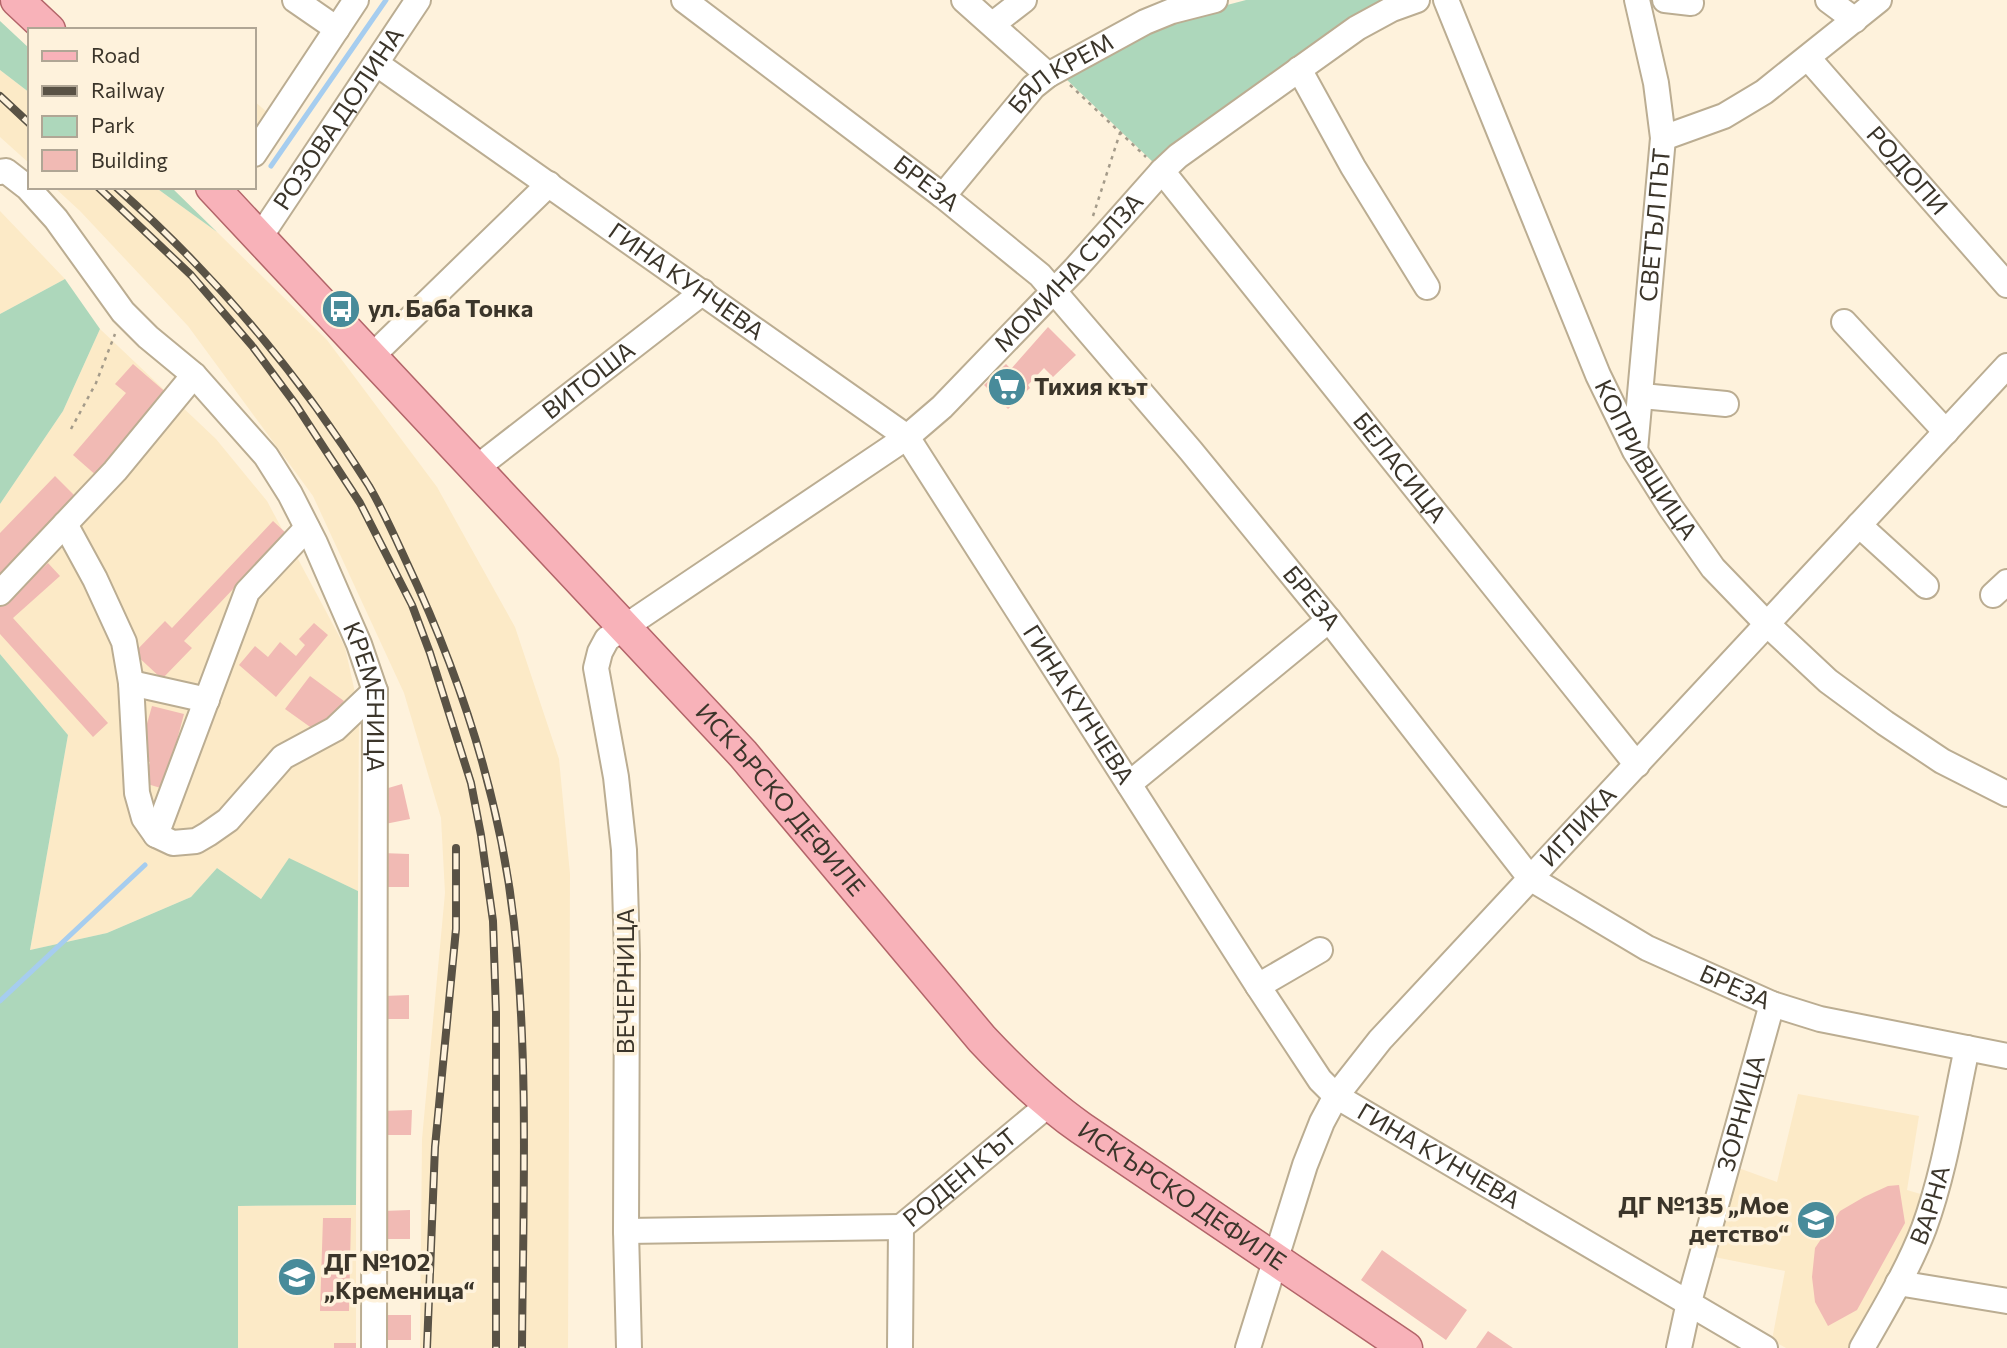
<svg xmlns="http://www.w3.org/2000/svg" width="2007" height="1348" font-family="Commissioner,sans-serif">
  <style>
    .built { fill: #fceac7 }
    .green { fill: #add7bb }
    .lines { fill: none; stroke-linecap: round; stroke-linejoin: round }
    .stream { stroke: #a6cdef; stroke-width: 5 }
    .building { fill: #f1bab4 }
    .minor-casing { stroke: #bbad92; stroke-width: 28 }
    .major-casing { stroke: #b36569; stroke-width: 35 }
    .path { stroke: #a49b8a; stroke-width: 2.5; stroke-dasharray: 3.5 5; stroke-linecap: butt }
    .minor { stroke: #fff; stroke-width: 24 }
    .major { stroke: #f8b2b9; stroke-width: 32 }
    .rail-casing { stroke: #595245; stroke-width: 8 }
    .rail { stroke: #fef2dc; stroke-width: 5; stroke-dasharray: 16; stroke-linecap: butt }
    .labels { text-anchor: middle; stroke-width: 7; stroke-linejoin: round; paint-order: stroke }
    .street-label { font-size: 24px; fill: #3b352a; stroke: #fef2dc }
    .poi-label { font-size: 24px; font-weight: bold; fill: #3b352a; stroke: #fef2dc; text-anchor: start }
  </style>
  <rect width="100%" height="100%" fill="#fef2dc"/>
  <path class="built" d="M0,70L30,93V164L0,137Z
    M254,101L267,112L254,131Z
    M54,187H155L217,232L327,340L437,487L515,627L559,759L570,874L568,1348H420L422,1139L445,893L441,818L404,693L313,496L188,326L80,211Z
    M0,211L65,279L0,314Z
    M100,329L216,439L267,501L345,647L359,711L358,891L289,859L261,899L217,868L191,897L107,933L30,950L68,735L0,654V504L63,411Z
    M1798,1094L1919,1116L1907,1190L1924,1195L1904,1246L1849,1348H1786L1772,1340L1785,1271L1709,1256L1733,1166L1777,1182Z
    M356,1205V1348H238V1206Z"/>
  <path class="green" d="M1246,0H1395L1155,164L1065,78L1174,19Z
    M0,21L30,49V93L0,70Z
    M155,187H171L217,232Z
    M65,279L100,329L63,411L0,504V314Z
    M0,654L68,735L30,950L107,933L191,897L217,868L261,899L289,858L358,891L356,1205L238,1206V1348H0Z"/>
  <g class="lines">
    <path class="stream" d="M271,166L386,0
      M0,1001L145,865"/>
  </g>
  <path class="building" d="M1048,327L1076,355L1053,377L1044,368L1028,385L1030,388L1008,409L984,385L1006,364L1011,369Z
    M133,364L169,395L98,477L73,455L126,393L115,384Z
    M55,476L80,501L0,583V533Z
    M273,521L286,533L184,641L192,648L162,679L134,653L165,621L172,628Z
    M48,563L60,576L13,618L108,723L93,737L0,634V607Z
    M314,623L328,635L276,697L239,665L255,646L268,657L280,642L296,656L305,645L299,639Z
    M310,676L344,701L320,734L285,709Z
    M152,706L184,714L164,789L144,783L150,762L137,759Z
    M402,784L410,819L385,824L378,791Z
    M382,853L409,854V887H382Z
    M409,995V1019H383L384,996Z
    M412,1110L411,1135H381V1111Z
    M1899,1185L1905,1223L1857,1310L1828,1326L1815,1302L1812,1277L1815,1248L1840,1211L1864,1197L1888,1186Z
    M410,1210V1239H382V1211Z
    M323,1218H351L349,1311H320Z
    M1382,1250L1467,1310L1446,1340L1361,1280Z
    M387,1315H411V1340H387Z
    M1488,1331L1513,1348H1476Z
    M334,1343H356V1348H334Z"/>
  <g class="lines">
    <g class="minor-casing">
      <g id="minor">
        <path d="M295,0L337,29"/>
        <path id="s1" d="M684,0L943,196L1040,275L1191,451L1329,620L1530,878L1647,948L1772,1004L1820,1019L2007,1056"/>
        <path d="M964,0L1048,75"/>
        <path id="s2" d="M1446,0L1598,375L1635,451L1671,508L1713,568L1767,624L1828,681L1885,723L1942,761L2007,794"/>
        <path d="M1665,0L1691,3"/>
        <path d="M1828,0L1855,20"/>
        <path d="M993,24L1024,0"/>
        <path id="s3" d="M1808,58L2007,285"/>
        <path id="s4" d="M377,64L907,437L1258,986L1320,1080L1336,1096L1765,1348"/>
        <path d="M1299,69L1353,167L1427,287"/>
        <path d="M1663,138L1724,116L1764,92L1879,0"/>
        <path d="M254,154L356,0"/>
        <path id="s5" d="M1162,171L1637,765"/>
        <path id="s6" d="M0,172L6,171L28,188L56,219L123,312L148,337L194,375L266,456L290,494L315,543L359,644L375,691L374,1348"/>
        <path id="s7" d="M943,196L1033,87L1048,75L1145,22L1172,11L1215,0"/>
        <path id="s8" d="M260,237L418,0"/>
        <path d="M1844,322L1946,432"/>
        <path d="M371,357L549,184"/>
        <path d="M1642,396L1726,404"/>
        <path id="s9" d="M1635,450L1663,138L1656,83L1637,0"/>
        <path id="s10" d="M475,469L703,292"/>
        <path d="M65,524L95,579L124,642L131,683L137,793L144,818L156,835L173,843L196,841L208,834L228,820L283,757L335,729L375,691"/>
        <path d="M1859,525L1926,586"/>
        <path d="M0,593L115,471L194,375"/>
        <path d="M1993,595L2007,582"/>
        <path d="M131,683L207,700"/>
        <path d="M1129,784L1329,620"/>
        <path d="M156,835L247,592L307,528"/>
        <path d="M1258,986L1320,950"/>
        <path d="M626,1231L901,1227"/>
        <path d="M1898,1283L2007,1301"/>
        <path id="s11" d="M629,1348L626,1231L627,955L624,850L616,777L596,668L600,652L607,639L907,437L942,407L1075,269L1162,171L1178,156L1357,28L1392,9L1417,0"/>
        <path id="s12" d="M900,1348L901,1227L1048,1105"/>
        <path id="s13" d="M1248,1348L1305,1165L1322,1122L1336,1096L1380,1040L2007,366"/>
        <path id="s14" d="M1679,1348L1689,1302L1772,1004"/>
        <path id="s15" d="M1862,1348C1884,1309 1908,1270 1924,1228C1945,1171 1954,1108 1967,1048"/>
      </g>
    </g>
    <g class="major-casing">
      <g id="major">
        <path d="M17,0L49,30"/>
        <path id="s16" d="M212,187L743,754L982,1039C1013,1072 1044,1102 1081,1128L1406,1348"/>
      </g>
    </g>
    <path class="path" d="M1070,85L1146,157
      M1093,216L1120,133
      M71,429L96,383L115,334"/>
    <use href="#minor" class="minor"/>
    <use href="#major" class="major"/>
    <g class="rail-casing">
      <path id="rail" d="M0,96L30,124
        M98,187L191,275L253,347L296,405L360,503L412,605L430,653L471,783L481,835L493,921L496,1013V1348
        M116,187C214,274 300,375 369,486C383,510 394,535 406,561C460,675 500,797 514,923C529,1064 523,1207 522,1348
        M427,1348L435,1147L456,929V848"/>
    </g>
    <use href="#rail" class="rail"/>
  </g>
  <defs>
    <g id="bus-disc" transform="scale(2.0125)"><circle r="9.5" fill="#488b9a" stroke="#fef2dc"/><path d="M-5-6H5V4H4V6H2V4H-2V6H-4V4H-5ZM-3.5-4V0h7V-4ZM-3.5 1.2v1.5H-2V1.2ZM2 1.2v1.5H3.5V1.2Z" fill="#fff"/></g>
    <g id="supermarket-disc" transform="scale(2.0125)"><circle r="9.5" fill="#488b9a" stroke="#fef2dc"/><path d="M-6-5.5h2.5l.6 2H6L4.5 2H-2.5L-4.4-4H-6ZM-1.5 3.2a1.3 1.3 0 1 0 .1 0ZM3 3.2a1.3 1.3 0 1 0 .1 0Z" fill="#fff"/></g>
    <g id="school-disc" transform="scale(2.0125)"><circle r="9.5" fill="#488b9a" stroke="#fef2dc"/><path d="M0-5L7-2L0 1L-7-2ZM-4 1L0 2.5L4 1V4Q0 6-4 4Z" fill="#fff"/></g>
  </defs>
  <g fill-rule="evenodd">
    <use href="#bus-disc" x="341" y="309"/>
    <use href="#supermarket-disc" x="1007" y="387"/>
    <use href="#school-disc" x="1816" y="1220"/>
    <use href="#school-disc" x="297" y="1277"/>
  </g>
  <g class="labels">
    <g class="street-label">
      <text dy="8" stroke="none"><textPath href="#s7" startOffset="172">БЯЛ КРЕМ</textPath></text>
      <text dy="8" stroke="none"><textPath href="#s8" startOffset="142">РОЗОВА ДОЛИНА</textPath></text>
      <text dy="8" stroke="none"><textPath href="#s3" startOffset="150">РОДОПИ</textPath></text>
      <text dy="8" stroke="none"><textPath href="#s1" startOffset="304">БРЕЗА</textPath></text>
      <text dy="8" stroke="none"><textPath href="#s9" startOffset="226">СВЕТЪЛ ПЪТ</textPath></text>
      <text dy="8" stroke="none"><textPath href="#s11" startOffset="1306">МОМИНА СЪЛЗА</textPath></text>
      <text dy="8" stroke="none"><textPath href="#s4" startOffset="378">ГИНА КУНЧЕВА</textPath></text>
      <text dy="8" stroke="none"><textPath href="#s10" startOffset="144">ВИТОША</textPath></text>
      <text dy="8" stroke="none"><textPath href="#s2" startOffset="502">КОПРИВЩИЦА</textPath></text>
      <text dy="8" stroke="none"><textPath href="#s5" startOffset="380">БЕЛАСИЦА</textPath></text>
      <text dy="8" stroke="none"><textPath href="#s1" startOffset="872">БРЕЗА</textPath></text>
      <text dy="8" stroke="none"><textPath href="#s6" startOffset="658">КРЕМЕНИЦА</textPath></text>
      <text dy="8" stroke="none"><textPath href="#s4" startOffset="966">ГИНА КУНЧЕВА</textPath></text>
      <text dy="8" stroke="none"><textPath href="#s16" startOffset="836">ИСКЪРСКО ДЕФИЛЕ</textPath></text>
      <text dy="8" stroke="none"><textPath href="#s13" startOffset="630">ИГЛИКА</textPath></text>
      <text transform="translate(626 981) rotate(-90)" y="8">ВЕЧЕРНИЦА</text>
      <text dy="8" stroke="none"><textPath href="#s1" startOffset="1460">БРЕЗА</textPath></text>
      <text dy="8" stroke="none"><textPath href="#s14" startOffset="243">ЗОРНИЦА</textPath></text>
      <text dy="8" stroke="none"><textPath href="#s4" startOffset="1554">ГИНА КУНЧЕВА</textPath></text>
      <text dy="8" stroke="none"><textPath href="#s12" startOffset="198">РОДЕН КЪТ</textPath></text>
      <text dy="8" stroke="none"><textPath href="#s16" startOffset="1404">ИСКЪРСКО ДЕФИЛЕ</textPath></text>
      <text dy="8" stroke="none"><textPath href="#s15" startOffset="159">ВАРНА</textPath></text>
    </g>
    <g class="poi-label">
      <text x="368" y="317">ул. Баба Тонка</text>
      <text x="1034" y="395">Тихия кът</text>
      <text x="1789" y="1214" text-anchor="end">ДГ №135 „Мое<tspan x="1789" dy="28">детство“</tspan></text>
      <text x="324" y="1271">ДГ №102<tspan x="324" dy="28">„Кременица“</tspan></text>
    </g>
  </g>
  <rect x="28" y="28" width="228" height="161" fill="#fef2dc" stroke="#b0a695" stroke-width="2"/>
  <rect x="42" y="51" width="35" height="10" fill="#f8b2b9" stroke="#b0a695" stroke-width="2"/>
  <text x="91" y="63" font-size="21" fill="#3b352a">Road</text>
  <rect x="42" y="86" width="35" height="10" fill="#595245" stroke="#b0a695" stroke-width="2"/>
  <text x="91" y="98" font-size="21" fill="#3b352a">Railway</text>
  <rect x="42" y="116" width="35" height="21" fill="#add7bb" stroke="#b0a695" stroke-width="2"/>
  <text x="91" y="133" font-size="21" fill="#3b352a">Park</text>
  <rect x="42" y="150" width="35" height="21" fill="#f1bab4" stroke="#b0a695" stroke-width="2"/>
  <text x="91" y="168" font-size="21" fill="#3b352a">Building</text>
</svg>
